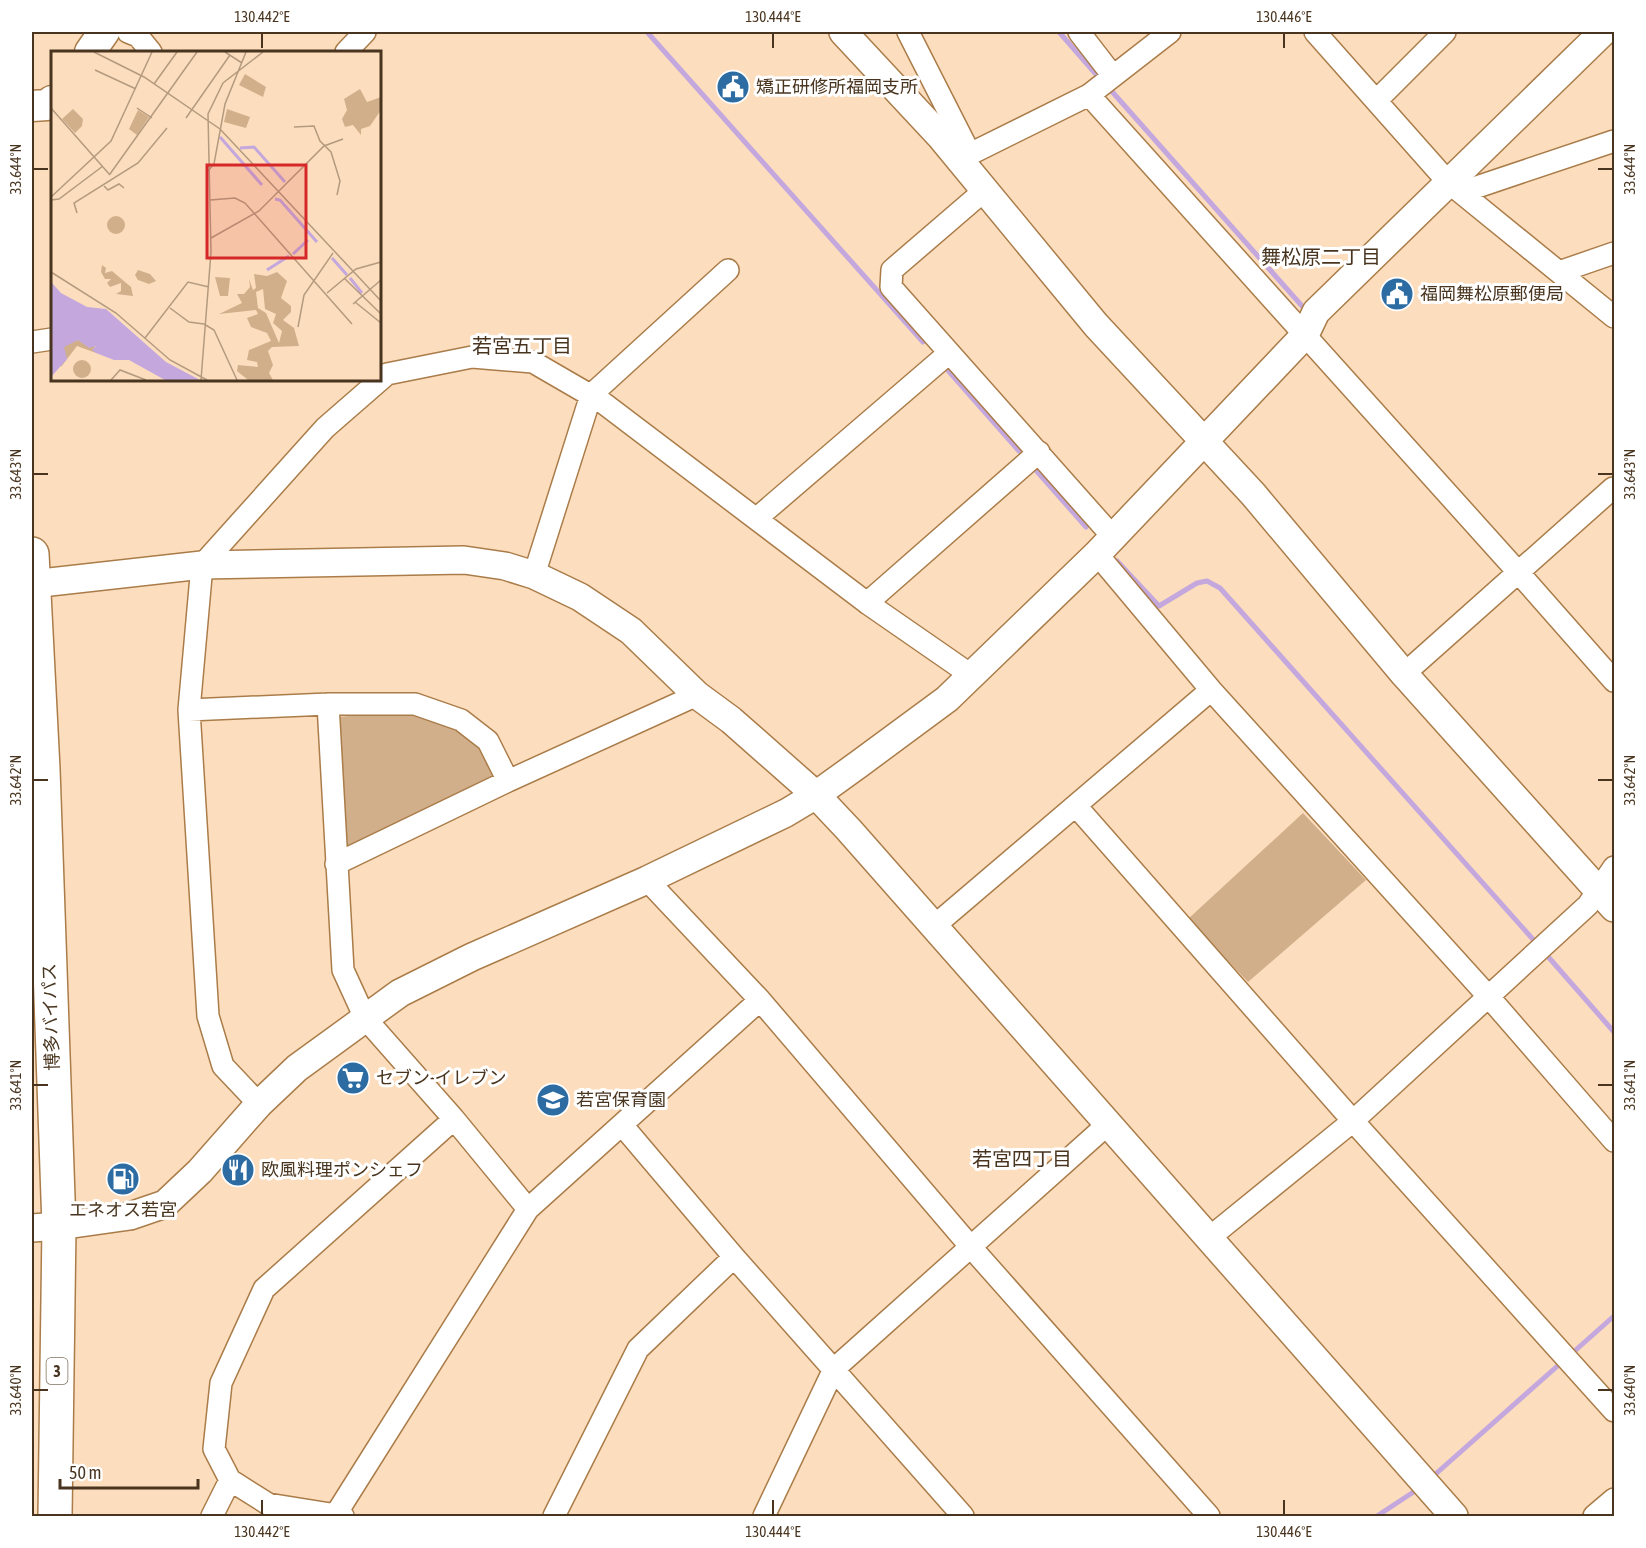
<svg xmlns="http://www.w3.org/2000/svg" width="1646" height="1548" font-family="'Asap Condensed','Noto Sans JP',sans-serif">
  <style>
    .green { fill: #d1af8b }
    .lines { fill: none; stroke-linecap: round; stroke-linejoin: round }
    .stream { stroke: #c3a7dd; stroke-width: 5 }
    .minor-casing { stroke: #aa7c49; stroke-width: 24 }
    .tertiary-casing { stroke: #aa7c49; stroke-width: 30 }
    .secondary-casing { stroke: #aa7c49; stroke-width: 33 }
    .trunk-casing { stroke: #aa7c49; stroke-width: 36 }
    .minor { stroke: #fff; stroke-width: 21 }
    .tertiary { stroke: #fff; stroke-width: 27 }
    .secondary { stroke: #fff; stroke-width: 30 }
    .trunk { stroke: #fff; stroke-width: 33 }
    .ticks { fill: none; stroke: #49351f; stroke-width: 2 }
    .labels { text-anchor: middle; stroke-width: 6; stroke-linejoin: round; paint-order: stroke }
    .shield { fill: #fff; stroke: #807262; stroke-width: 1.5 }
    .shield-label { font-size: 16px; font-weight: bold; fill: #49351f }
    .poi-label { font-size: 18px; fill: #49351f; stroke: #fff; text-anchor: start }
    .street-label { font-size: 18px; fill: #49351f; stroke: #fff }
    .neighbourhood-label { font-size: 20px; fill: #49351f; stroke: #fff }
    .inset-river { fill: none; stroke: #c3a7dd; stroke-width: 3 }
    .inset-road { fill: none; stroke: #b49a7e; stroke-width: 1.5 }
    .view { fill: #d62828; fill-opacity: 0.15; stroke: #d62828; stroke-width: 3 }
    .inset-edge { fill: none; stroke: #49351f; stroke-width: 3 }
    .neatline { fill: none; stroke: #49351f; stroke-width: 2 }
    .ticks-label { font-size: 15px; text-anchor: middle; fill: #49351f }
  </style>
  <rect width="100%" height="100%" fill="#fcdebe"/>
  <path class="green" d="M411,710L455,724L480,746L496,771L495,781L351,849L342,845L338,717Z
    M1303,813L1366,880L1248,982L1188,919Z"/>
  <g class="lines">
    <path class="stream" d="M647,32L923,342
      M1059,32L1101,80
      M1108,87L1302,306
      M945,367L1019,451
      M1034,468L1086,527
      M1117,561L1159,606L1197,583L1207,581L1220,588L1538,945
      M1544,952L1614,1032
      M1569,1356L1614,1316
      M1430,1479L1562,1362
      M1377,1516L1418,1489"/>
    <g class="minor-casing">
      <path id="minor" d="M128,32L138,36L151,52
        M908,32L970,154
        M1079,32L1113,76
        M1315,32L1448,182L1614,317
        M346,52L365,32
        M1089,95L1518,572L1614,681
        M1377,100L1445,32
        M957,157L970,154L1089,95L1170,32
        M985,190L892,270L891,287L1113,537
        M1462,192L1614,141
        M1559,272L1614,253
        M32,342L52,339
        M757,518L949,353
        M1097,554L1211,690L1488,996L1614,1141
        M534,575L591,395L728,270
        M867,603L1039,452
        M1404,674L1613,488L1614,490
        M328,704L343,970L365,1018L454,1119L528,1209
        M189,710L328,704H415L461,720L488,741L508,781
        M1076,806L1353,1121L1614,1411
        M336,864L508,781L697,695
        M647,880L760,1000L970,1246L1209,1516
        M933,927L1211,690
        M259,1104L223,1066L208,1016L189,710L202,565L325,428L387,374L472,357L533,362L602,402L867,603L971,675
        M622,1125L734,1257L963,1516
        M1209,1238L1353,1121L1588,905L1614,867
        M336,1514L528,1209L760,1000
        M212,1516L230,1480
        M343,1516L268,1504L230,1480L214,1449L221,1383L264,1289L454,1119
        M554,1516L638,1349L734,1257
        M764,1516L834,1369L1108,1124
        M1594,1516L1614,1499"/>
    </g>
    <g class="tertiary-casing">
      <path id="tertiary" d="M843,32L940,136L1096,325L1253,494L1404,674L1614,908
        M32,584L202,565L464,560L505,566L534,575L580,597L631,631L697,695L731,720L816,795L849,830L1454,1516
        M32,1228L59,1226L130,1216L165,1204L200,1171L259,1104L297,1068L400,993L472,957L647,880L786,813L816,795L859,764L947,699L1097,554L1305,335L1316,312L1603,32"/>
    </g>
    <g class="secondary-casing">
      <path id="secondary" d="M90,52L104,32
        M32,106L47,105L52,101"/>
    </g>
    <g class="trunk-casing">
      <path id="trunk" d="M32,554L43,769L59,1226L55,1516"/>
    </g>
    <use href="#minor" class="minor"/>
    <use href="#tertiary" class="tertiary"/>
    <use href="#secondary" class="secondary"/>
    <use href="#trunk" class="trunk"/>
  </g>
  <path class="ticks" d="M262,33V48M773,33V48M1284,33V48M33,169H48M1598,169H1613M33,474H48M1598,474H1613M33,780H48M1598,780H1613M33,1085H48M1598,1085H1613M33,1390H48M1598,1390H1613M262,1500V1515M773,1500V1515M1284,1500V1515"/>
  <defs>
    <g id="civic-disc" transform="scale(1.725)"><circle r="9.5" fill="#2d6ca2" stroke="#fff"/><path d="M-.6-6.5H3V-4.5H.6V-3L4-1V1h2V6H-6V1h2V-1L-.6-3ZM-1.2 2.5V6h2.4V2.5Z" fill="#fff"/></g>
    <g id="supermarket-disc" transform="scale(1.725)"><circle r="9.5" fill="#2d6ca2" stroke="#fff"/><path d="M-6-5.5h2.5l.6 2H6L4.5 2H-2.5L-4.4-4H-6ZM-1.5 3.2a1.3 1.3 0 1 0 .1 0ZM3 3.2a1.3 1.3 0 1 0 .1 0Z" fill="#fff"/></g>
    <g id="school-disc" transform="scale(1.725)"><circle r="9.5" fill="#2d6ca2" stroke="#fff"/><path d="M0-5L7-2L0 1L-7-2ZM-4 1L0 2.5L4 1V4Q0 6-4 4Z" fill="#fff"/></g>
    <g id="restaurant-disc" transform="scale(1.725)"><circle r="9.5" fill="#2d6ca2" stroke="#fff"/><path d="M-5-6h1v4h1v-4h1v4h1v-4h1v5L-1.5 .5V6h-2V.5L-5-1ZM5-6V6H3V1.5H1.5Q1.5-4 5-6Z" fill="#fff"/></g>
    <g id="fuel-disc" transform="scale(1.725)"><circle r="9.5" fill="#2d6ca2" stroke="#fff"/><path d="M-5.5-6h7V0h2V4h1.3V-2.5L3-4.5l.8-.8L6-3V5H2.5V1h-1V6h-7ZM-4.2-4.7v3.2H.2V-4.7Z" fill="#fff"/></g>
  </defs>
  <g fill-rule="evenodd">
    <use href="#civic-disc" x="733" y="87"/>
    <use href="#civic-disc" x="1397" y="294"/>
    <use href="#supermarket-disc" x="353" y="1078"/>
    <use href="#school-disc" x="553" y="1100"/>
    <use href="#restaurant-disc" x="238" y="1170"/>
    <use href="#fuel-disc" x="123" y="1179"/>
  </g>
  <g class="labels">
    <rect class="shield" x="46.5" y="1358" width="21" height="26" rx="4.5"/>
    <g class="shield-label">
      <text x="57" y="1377">3</text>
    </g>
    <g class="poi-label">
      <text x="756" y="93">矯正研修所福岡支所</text>
      <text x="1420" y="300">福岡舞松原郵便局</text>
      <text x="376" y="1084">セブン-イレブン</text>
      <text x="576" y="1106">若宮保育園</text>
      <text x="261" y="1176">欧風料理ポンシェフ</text>
      <text x="123" y="1216" text-anchor="middle">エネオス若宮</text>
    </g>
    <g class="street-label">
      <text transform="translate(51 1017) rotate(-92)" y="6">博多バイパス</text>
    </g>
    <g class="neighbourhood-label">
      <text x="1321" y="264">舞松原二丁目</text>
      <text x="522" y="353">若宮五丁目</text>
      <text x="1022" y="1166">若宮四丁目</text>
    </g>
  </g>
  <g transform="translate(51 51)">
    <rect width="330" height="330" fill="#fcdebe"/>
    <path d="M194,23L215,36L212,46L188,34ZM309,38L316,51L330,46V59L319,75L310,78V84L302,74L294,76L291,68L296,59L293,48ZM22,58L32,68L31,75L24,82L11,68ZM176,58L199,66L195,77L173,71ZM87,59L98,66L86,84L78,78ZM56 174a9 9 0 1 1 18 0a9 9 0 1 1-18 0ZM51,214L55,217L54,222L61,220L80,236L82,245L65,243L70,240V232L59,236L56,232L60,228H54L50,221ZM87,219L99,223L105,230L98,233L87,229L84,224ZM226,221L236,230L230,247L240,255V261L232,269L243,277L248,295L221,296L217,300L222,314L218,322L222,329H197L186,320L187,314L207,316L206,311L196,309L198,299L220,290L216,282L200,276L196,267L207,263L205,259L168,263L191,252L186,243H193L199,236L198,228L202,239L205,237L203,223L216,225ZM212,238L214,258L225,263L222,272L231,280L228,292L215,262L207,257L205,241ZM164,226L179,227L177,245H169ZM27,289L38,296L45,294L42,299L45,302L26,295L10,316V293ZM22 318a9 9 0 1 1 18 0a9 9 0 1 1-18 0Z" fill="#d1af8b" fill-rule="evenodd"/>
    <path d="M0,231L10,242L36,256L55,258L115,311L149,329H114L78,309H63L45,302L41,299L45,295L38,297L27,289L13,296L16,308L0,326Z" fill="#c3a7dd"/>
    <path class="inset-river" d="M169,86L211,134M189,97L203,96L234,131M224,148L229,149L266,191M242,203L257,189M281,207L296,224M216,219L238,205M299,227L311,242"/>
    <path class="inset-road" d="M43,1L93,26L169,78L330,250M174,1L191,12M44,19L85,38M103,33L126,1M0,57L59,124M86,57L101,67M135,67L179,4M243,76L263,75L269,90L280,101L289,130L286,144M157,120L163,113L174,53L195,1M59,123L146,1M53,135L57,139L68,133L73,137M0,146L60,90L101,1M0,149L8,148L52,115M159,149L184,147L194,152L301,273M26,162L23,152L87,112L116,77M160,187L208,160L273,95L292,88M0,221L65,262L119,309L156,329M293,227L330,263M276,242L305,218L330,211M304,251L330,272M302,253L330,229M119,257L138,271L153,273M153,273L163,279L186,329M247,276L253,244L282,202M94,287L137,231L158,236M60,329L69,319L95,329M150,329L160,201L157,63L172,32L212,1"/>
    <path class="view" d="M156,114H255V207H156Z"/>
    <rect width="330" height="330" class="inset-edge"/>
  </g>
  <rect width="1646" height="1548" fill="none" stroke="#ffffff" stroke-width="66"/>
  <path d="M60 1479v9h138v-9" fill="none" stroke="#49351f" stroke-width="3"/>
  <text x="69" y="1479" font-size="18" fill="#49351f" stroke="#ffffff" stroke-width="4.5" paint-order="stroke">50 m</text>
  <rect x="33" y="33" width="1580" height="1482" class="neatline"/>
  <g class="ticks-label">
    <text x="262" y="22">130.442°E</text>
    <text x="773" y="22">130.444°E</text>
    <text x="1284" y="22">130.446°E</text>
    <text transform="translate(16 169) rotate(-90)" y="5">33.644°N</text>
    <text transform="translate(1630 169) rotate(-90)" y="5">33.644°N</text>
    <text transform="translate(16 474) rotate(-90)" y="5">33.643°N</text>
    <text transform="translate(1630 474) rotate(-90)" y="5">33.643°N</text>
    <text transform="translate(16 780) rotate(-90)" y="5">33.642°N</text>
    <text transform="translate(1630 780) rotate(-90)" y="5">33.642°N</text>
    <text transform="translate(16 1085) rotate(-90)" y="5">33.641°N</text>
    <text transform="translate(1630 1085) rotate(-90)" y="5">33.641°N</text>
    <text transform="translate(16 1390) rotate(-90)" y="5">33.640°N</text>
    <text transform="translate(1630 1390) rotate(-90)" y="5">33.640°N</text>
    <text x="262" y="1537">130.442°E</text>
    <text x="773" y="1537">130.444°E</text>
    <text x="1284" y="1537">130.446°E</text>
  </g>
</svg>
